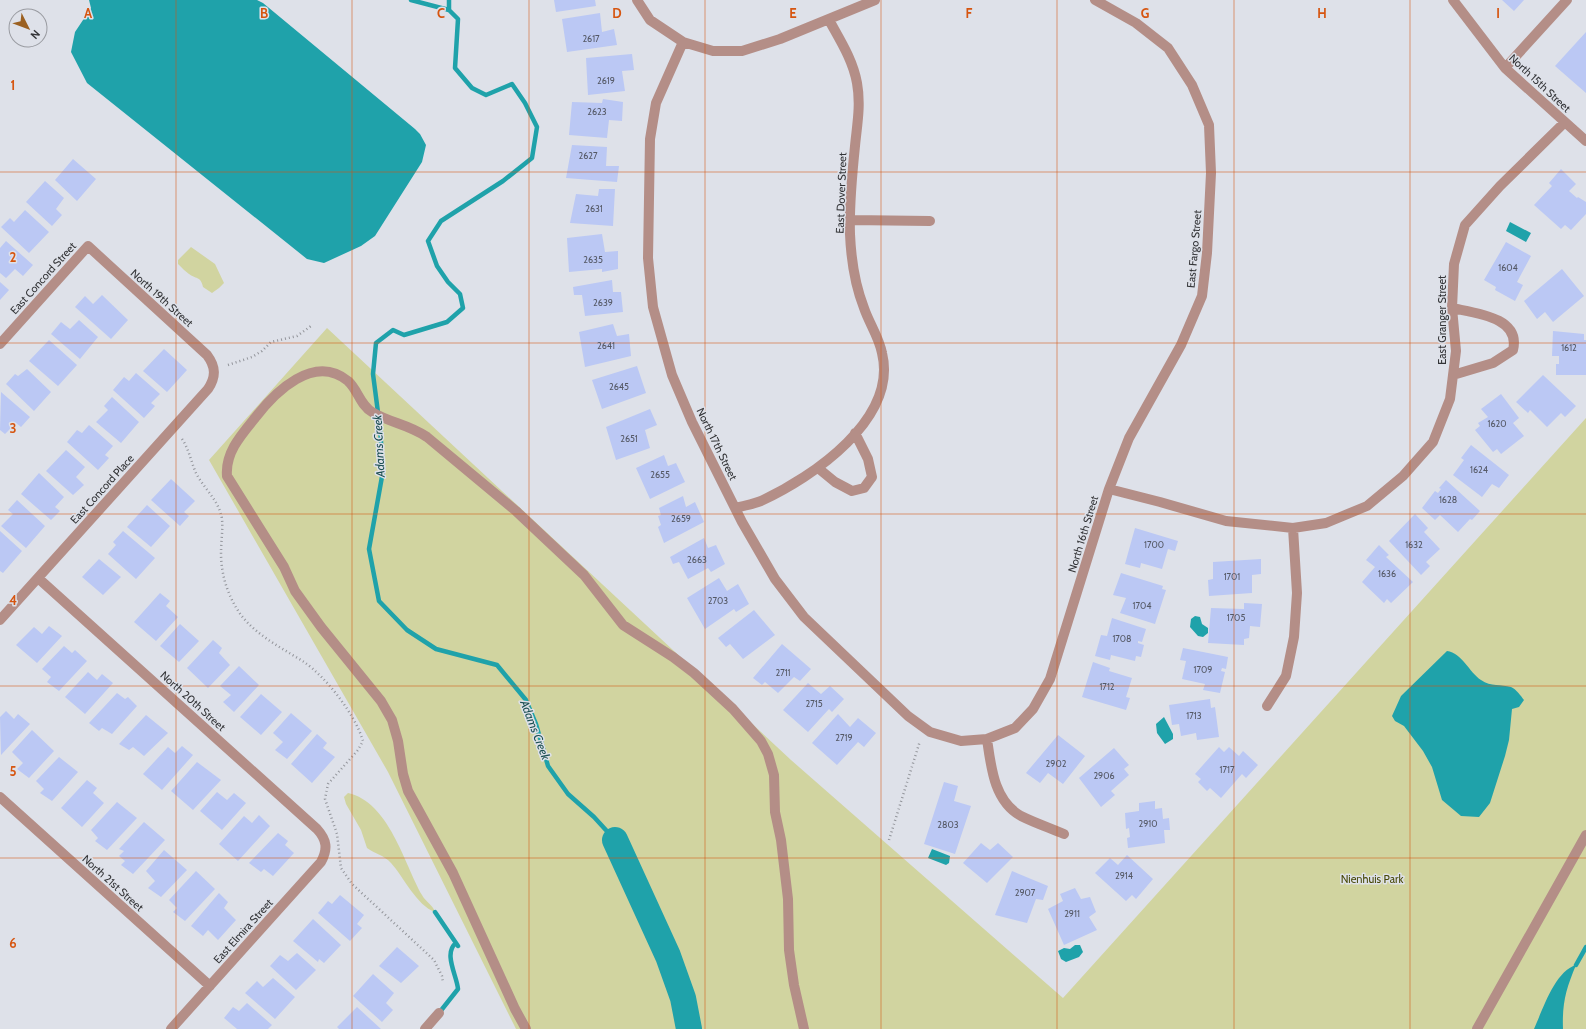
<svg xmlns="http://www.w3.org/2000/svg" width="1586" height="1029" font-family="Cabin,sans-serif">
  <style>
    .green { fill: #d1d4a0 }
    .water { fill: #1fa2aa }
    .lines { fill: none; stroke-linecap: round; stroke-linejoin: round }
    .stream { stroke: #1fa2aa; stroke-width: 4.5 }
    .river { stroke: #1fa2aa; stroke-width: 26 }
    .building { fill: #bbc8f4 }
    .path { stroke: #93959b; stroke-width: 2.5; stroke-dasharray: 1 3; stroke-linecap: butt }
    .minor { stroke: #b48e87; stroke-width: 10 }
    .grid { fill: none; stroke: #d65510; stroke-width: 1; stroke-opacity: 0.55 }
    .labels { text-anchor: middle; stroke-width: 3; stroke-linejoin: round; paint-order: stroke }
    .number-label { font-size: 9px; fill: #555966 }
    .street-label { font-size: 11px; fill: #333437; stroke: #dee1e9 }
    .park-label { font-size: 11px; fill: #474807; stroke: #dee1e9 }
    .water-label { font-size: 12px; font-style: italic; fill: #1d5053; stroke: #dee1e9 }
    .grid-label { font-size: 13px; text-anchor: middle; font-weight: bold; fill: #d65510; stroke: #dee1e9; stroke-width: 3; stroke-linejoin: round; paint-order: stroke }
  </style>
  <rect width="100%" height="100%" fill="#dee1e9"/>
  <path class="green" d="M191,247L215,264L224,283L219,288L212,293L203,287C201,276 195,279 189,274C185,271 182,268 178,264V260Z
    M327,328L791,760L1063,998L1586,418V1029H516L388,772L209,460Z
    M348,793C389,802 404,863 422,895C425,901 433,905 435,912C417,906 403,876 391,863C384,855 375,854 367,848L361,830L346,804L344,797Z"/>
  <path class="water" d="M89,0H257L263,3L415,129L420,134L426,145L422,162L375,236L361,246L324,263L307,259L87,83L71,52L75,32L91,8Z
    M1510,222L1531,233L1526,242L1506,231Z
    M1195,616L1200,617L1202,624L1208,628V633L1203,637L1198,636L1190,627L1191,619Z
    M1447,651C1462,653 1469,672 1481,680C1491,687 1501,684 1511,687C1516,689 1521,696 1524,700L1519,707L1512,709L1509,740L1505,756L1490,803L1479,817L1461,816L1442,800L1432,767L1423,751L1404,726L1395,721L1392,716L1401,696Z
    M1164,717L1173,734V739L1165,744L1157,733L1156,724Z
    M932,849L950,856L949,863L946,865L928,858Z
    M1075,945H1080L1083,952L1079,957L1066,962L1061,959L1058,951L1064,948L1070,949Z
    M1576,965C1566,989 1562,1003 1563,1029H1534C1543,1009 1555,971 1576,965Z"/>
  <g class="lines">
    <path class="stream" d="M411,0L449,10L458,19L455,68L472,88L486,95L512,84L525,103L537,127L532,158L503,181L441,221L428,241L437,266L448,282L460,294L463,308L447,322L404,335L393,330L376,343L373,374L380,428L383,471L369,549L379,601L407,630L436,649L497,665L526,700L536,724L548,766L568,794L594,817L615,840
      M449,10V0
      M435,912L458,946
      M1576,965L1586,947
      M439,1013L458,989C457,976 443,953 456,943"/>
    <path class="river" d="M615,840L668,956L683,998L689,1029"/>
  </g>
  <path class="building" d="M554,0H595L596,6L556,12Z
    M1502,0H1524L1514,11Z
    M600,13L602,32L614,29L617,45L567,52L562,19Z
    M1586,32V93L1555,66Z
    M632,54L634,70L622,71L625,91L588,95L586,58Z
    M603,99L623,102L622,121L609,120L607,138L569,135L572,102L602,103Z
    M572,145L607,147L606,166H619L617,182L566,178Z
    M73,159L96,179L77,201L55,180Z
    M1561,169L1576,184L1569,191L1577,198L1578,197L1586,202V214L1571,230L1565,225L1561,229L1534,205L1552,186L1549,183Z
    M45,181L64,198L56,209L62,215L52,226L26,202Z
    M599,189H615L613,226L570,223L576,194L598,196Z
    M25,210L49,232L29,253L1,227L10,218L14,222Z
    M602,234L605,252L618,251V269L602,272V269L569,272L567,238Z
    M6,241L33,265L23,276L15,269L6,278L0,273V248Z
    M1506,242L1531,256L1517,282L1523,285L1515,301L1495,290L1496,287L1484,280Z
    M1562,269L1584,296L1553,322L1545,312L1537,319L1524,301Z
    M612,280L613,292H621L623,312L585,316L582,295H574L573,287Z
    M0,282L9,290L0,300Z
    M102,295L128,320L111,339L75,307L85,296L93,304Z
    M79,320L98,337L80,359L51,334L61,322L70,329Z
    M613,324L617,336L629,334L631,356L585,367L579,332Z
    M1553,331L1584,334V340H1586V375H1556V364H1559V356H1552Z
    M49,340L77,365L58,386L29,361Z
    M164,349L187,370L167,392L143,371Z
    M637,366L646,393L602,409L592,380Z
    M27,369L51,392L34,411L6,384L15,374L18,376Z
    M136,373L160,394L151,403L155,406L144,418L113,390L124,377L129,381Z
    M1543,375L1576,406L1565,417L1561,413L1547,427L1530,410L1528,413L1516,402Z
    M1,392L30,417L21,427L16,423L5,434L0,430Z
    M1501,394L1519,418L1513,423L1524,436L1501,454L1497,449L1493,452L1475,430L1480,426L1478,423L1488,417L1481,409Z
    M112,397L139,422L121,443L96,422L108,410L104,406Z
    M650,409L657,425L645,430L650,448L616,460L606,427Z
    M89,425L113,446L105,455L109,458L98,470L67,442L77,430L82,433Z
    M1471,445L1509,475L1499,488L1492,484L1482,497L1453,475L1464,460L1461,458Z
    M66,450L85,467L76,477L84,485L73,495L46,471Z
    M664,455L668,466L676,463L685,482L650,499L636,468Z
    M39,473L64,497L55,507L60,511L51,520L21,494Z
    M171,479L195,501L184,512L189,516L180,526L151,500Z
    M1446,480L1480,511L1472,520L1470,519L1458,532L1440,515L1435,520L1422,508L1435,491L1438,493L1441,489L1439,488Z
    M683,496L686,507L695,502L704,522L664,543L658,527L661,525L658,516L661,515L659,508Z
    M17,500L45,526L26,548L1,526L13,514L8,510Z
    M147,505L170,526L151,547L127,527Z
    M1415,514L1428,528L1424,532L1440,549L1426,562L1430,566L1421,575L1389,541Z
    M1135,528L1178,541L1175,551L1168,549L1162,569L1141,563L1140,568L1125,564Z
    M0,531L22,551L3,573L0,571Z
    M123,531L155,558L136,579L108,554L116,545L113,542Z
    M704,538L708,548L716,545L725,564L711,572L708,568L688,579L679,562L673,564L670,557Z
    M1379,545L1389,555L1386,557L1413,582L1391,603L1387,599L1384,603L1362,582L1375,567L1366,560Z
    M99,559L121,577L103,595L82,577Z
    M1261,559V574L1252,575V593L1209,596L1208,580L1213,579V562Z
    M1121,573L1163,586L1162,589L1166,590L1155,624L1120,613L1126,598L1113,595Z
    M719,578L727,591L738,584L749,604L736,612L734,609L705,629L687,598Z
    M160,593L170,601L166,606L178,617L156,641L134,622Z
    M1244,603L1262,604L1260,627L1250,626L1249,638L1244,639V645L1208,643L1211,608L1244,609Z
    M754,610L775,635L743,659L730,644L726,647L718,638Z
    M1112,618L1146,629L1142,642L1138,641V643L1144,645L1141,657L1136,656L1135,661L1111,655L1110,660L1095,656L1101,635L1107,636Z
    M180,624L199,641L179,662L160,646Z
    M49,626L62,636L37,663L16,645L34,627L42,634Z
    M213,640L222,648L219,653L230,665L208,688L187,668Z
    M782,644L811,669L800,681L794,677L778,693L765,682L762,685L753,678Z
    M64,646L72,653L75,650L87,661L59,691L47,682L51,677L42,669Z
    M1183,648L1228,657L1226,669L1222,668L1221,671L1225,672L1220,693L1203,690L1205,684L1182,679L1186,661L1180,660Z
    M1093,662L1110,668L1109,671L1132,678L1126,697L1130,698L1126,710L1082,697Z
    M239,666L259,685L234,712L223,702L231,695L220,686Z
    M88,672L97,680L102,674L113,683L85,714L65,697Z
    M808,683L821,694L830,686L844,699L832,712L829,709L808,732L783,710Z
    M117,693L125,699L128,697L137,706L112,734L102,728L99,731L89,723Z
    M261,694L282,712L261,735L240,717Z
    M1210,699L1211,708L1215,707L1219,737L1197,740L1196,733L1181,736L1179,724L1172,725L1169,705Z
    M6,711L14,719L18,714L30,724L1,755L0,717Z
    M291,713L312,731L287,759L275,750L283,742L273,733Z
    M838,714L850,727L858,718L876,733L864,747L858,742L837,765L812,743Z
    M146,715L168,733L144,756L133,747L129,750L119,744Z
    M32,730L54,751L29,778L17,769L23,763L12,752Z
    M317,734L327,743L323,748L335,757L312,783L291,764Z
    M1058,735L1085,756L1063,784L1048,773L1040,783L1026,773Z
    M182,746L193,755L162,790L143,774L168,747L175,753Z
    M1219,747L1224,752L1229,747L1239,756L1243,751L1258,765L1246,778L1242,774L1221,798L1210,788L1207,791L1198,782L1201,779L1195,774Z
    M1114,748L1129,765L1124,769L1129,775L1111,791L1115,795L1101,807L1079,778Z
    M59,757L78,772L52,801L40,793L44,789L36,781Z
    M197,762L221,780L193,810L171,791Z
    M87,780L97,788L93,793L104,803L82,827L61,808Z
    M944,782L958,786L954,801L971,806L955,854L924,844Z
    M217,792L227,800L234,793L246,803L222,830L200,811Z
    M1155,801V809L1162,808L1163,819L1169,818L1170,830H1164L1165,843L1128,848L1127,838L1130,837L1129,828L1126,829L1125,813L1139,811V803Z
    M117,802L137,818L107,850L95,841L98,838L91,830Z
    M259,815L270,826L238,861L219,844L244,816L252,823Z
    M144,822L165,840L133,874L121,865L125,861L119,856L124,851L119,849Z
    M278,833L288,841L285,845L294,853L273,876L264,869L261,872L249,863Z
    M981,843L990,850L998,843L1013,857L987,883L963,863Z
    M164,850L187,870L161,897L148,888L155,881L146,871Z
    M1127,855L1153,879L1136,899L1132,895L1126,901L1095,873L1110,858L1118,865Z
    M196,871L215,889L185,921L173,912L177,908L169,900Z
    M1012,871L1048,886L1043,900L1036,899L1027,923L995,915Z
    M1075,888L1081,899L1090,897L1096,912L1089,917L1097,930L1064,945L1048,909L1063,901L1060,894Z
    M219,893L228,902L224,908L236,920L218,940L208,930L203,936L191,926Z
    M340,895L364,915L357,924L362,928L350,941L318,913L328,901L332,904Z
    M313,919L341,945L324,963L319,959L318,962L293,941Z
    M397,947L419,966L401,983L379,966Z
    M297,953L316,970L296,990L270,966L280,955L288,961Z
    M373,974L394,993L386,1003L393,1010L382,1022L353,996Z
    M273,978L295,997L275,1019L245,993L257,981L263,987Z
    M247,1003L272,1025L268,1029H237L224,1018L233,1007L239,1011Z
    M357,1007L381,1029H339L337,1027Z"/>
  <g class="lines">
    <path class="path" d="M228,365L252,357L262,351L271,342L297,336L311,326
      M182,439C189,449 191,462 196,473C204,489 219,500 222,519C223,530 221,542 221,553C221,575 228,597 241,615C257,636 282,648 304,662C326,677 355,714 363,741L358,750L328,784L325,799L337,834L341,868L352,884L434,960L442,976L443,982
      M889,840L920,741"/>
    <path class="minor" d="M637,0L650,20L683,42L713,51H742L780,39L875,0
      M1453,0L1505,68L1586,141
      M683,42L656,103L650,139L648,258L653,307L672,375L692,422L742,522L775,579L804,617L908,716L930,732L961,741L987,739L1015,728L1033,709L1050,679L1109,489L1129,438L1181,345L1202,296L1207,253L1211,173L1209,125L1192,85L1168,48L1136,23L1095,0
      M1505,68L1567,0
      M850,220L930,221
      M1452,308C1475,313 1521,317 1513,350L1493,363L1453,375
      M0,344L88,246L207,355C216,367 216,377 208,389L0,620
      M818,468L835,482L852,491L864,488L872,477L868,459L855,433
      M1109,489L1160,502L1226,521L1293,528
      M735,508C744,506 753,504 761,501C813,477 898,419 882,353C879,337 869,323 864,308C855,285 851,258 850,234C849,205 852,175 855,146C857,125 861,105 857,83C853,60 840,40 829,20
      M38,578L317,829C327,840 328,849 321,862L171,1029
      M1267,706L1286,676L1294,637L1297,593L1293,528L1326,523L1367,506L1403,476L1433,442L1450,399L1456,351L1452,308L1454,264L1465,225L1500,186L1565,122
      M987,739C991,767 994,801 1021,816C1035,823 1050,828 1064,834
      M0,797L210,986
      M425,1029L439,1013
      M526,1029L515,1009L453,873L408,791L403,774L398,741L392,720L381,701L321,627L295,591L284,567L227,476C225,453 241,435 255,418C275,392 314,353 348,381C358,390 360,405 372,412C390,423 408,424 427,437L516,511L584,575L623,625L673,657L694,673L733,709L761,741L768,754L774,775L775,812L781,840L788,899L789,950L794,985L804,1029
      M1477,1029L1586,835"/>
  </g>
  <path class="grid" d="M176,0V1029M352,0V1029M529,0V1029M705,0V1029M881,0V1029M1057,0V1029M1234,0V1029M1410,0V1029M0,172H1586M0,343H1586M0,514H1586M0,686H1586M0,858H1586"/>
  <g class="labels">
    <g class="number-label">
      <text x="591" y="42">2617</text>
      <text x="606" y="84">2619</text>
      <text x="597" y="115">2623</text>
      <text x="588" y="159">2627</text>
      <text x="594" y="212">2631</text>
      <text x="593" y="263">2635</text>
      <text x="1508" y="271">1604</text>
      <text x="603" y="306">2639</text>
      <text x="606" y="349">2641</text>
      <text x="1569" y="351">1612</text>
      <text x="619" y="390">2645</text>
      <text x="1497" y="427">1620</text>
      <text x="629" y="442">2651</text>
      <text x="1479" y="473">1624</text>
      <text x="660" y="478">2655</text>
      <text x="1448" y="503">1628</text>
      <text x="681" y="522">2659</text>
      <text x="1154" y="548">1700</text>
      <text x="1414" y="548">1632</text>
      <text x="697" y="563">2663</text>
      <text x="1387" y="577">1636</text>
      <text x="1232" y="580">1701</text>
      <text x="718" y="604">2703</text>
      <text x="1142" y="609">1704</text>
      <text x="1236" y="621">1705</text>
      <text x="1122" y="642">1708</text>
      <text x="1203" y="673">1709</text>
      <text x="783" y="676">2711</text>
      <text x="1107" y="690">1712</text>
      <text x="814" y="707">2715</text>
      <text x="1194" y="719">1713</text>
      <text x="844" y="741">2719</text>
      <text x="1056" y="767">2902</text>
      <text x="1227" y="773">1717</text>
      <text x="1104" y="779">2906</text>
      <text x="1148" y="827">2910</text>
      <text x="948" y="828">2803</text>
      <text x="1124" y="879">2914</text>
      <text x="1025" y="896">2907</text>
      <text x="1072" y="917">2911</text>
    </g>
    <g class="street-label">
      <text transform="translate(1540 83) rotate(43)" y="4">North 15th Street</text>
      <text transform="translate(841 193) rotate(-88)" y="4">East Dover Street</text>
      <text transform="translate(1194 249) rotate(-85)" y="4">East Fargo Street</text>
      <text transform="translate(43 278) rotate(-48)" y="4">East Concord Street</text>
      <text transform="translate(162 298) rotate(42)" y="4">North 19th Street</text>
      <text transform="translate(1442 320) rotate(-90)" y="4">East Granger Street</text>
      <text transform="translate(717 444) rotate(64)" y="4">North 17th Street</text>
      <text transform="translate(102 489) rotate(-48)" y="4">East Concord Place</text>
      <text transform="translate(1083 534) rotate(-73)" y="4">North 16th Street</text>
      <text transform="translate(193 701) rotate(42)" y="4">North 20th Street</text>
      <text transform="translate(113 883) rotate(42)" y="4">North 21st Street</text>
      <text transform="translate(243 931) rotate(-48)" y="4">East Elmira Street</text>
    </g>
    <g class="park-label">
      <text x="1372" y="883">Nienhuis Park</text>
    </g>
    <g class="water-label">
      <text transform="translate(379 446) rotate(-93)" y="4">Adams Creek</text>
      <text transform="translate(535 730) rotate(69)" y="4">Adams Creek</text>
    </g>
  </g>
  <g class="grid-label">
    <text x="88" y="18">A</text>
    <text x="264" y="18">B</text>
    <text x="441" y="18">C</text>
    <text x="617" y="18">D</text>
    <text x="793" y="18">E</text>
    <text x="969" y="18">F</text>
    <text x="1145" y="18">G</text>
    <text x="1322" y="18">H</text>
    <text x="1498" y="18">I</text>
    <text x="13" y="90">1</text>
    <text x="13" y="262">2</text>
    <text x="13" y="433">3</text>
    <text x="13" y="605">4</text>
    <text x="13" y="776">5</text>
    <text x="13" y="948">6</text>
  </g>
  <g transform="translate(28 28) rotate(132)"><circle r="19" fill="#dee1e9" stroke="#9a9ca2"/>
  <path d="M0-3L7 15L0 10L-7 15Z" fill="#9b6021"/>
  <text y="-6" font-size="11" font-weight="bold" text-anchor="middle" fill="#333437">N</text>
  </g>
</svg>
